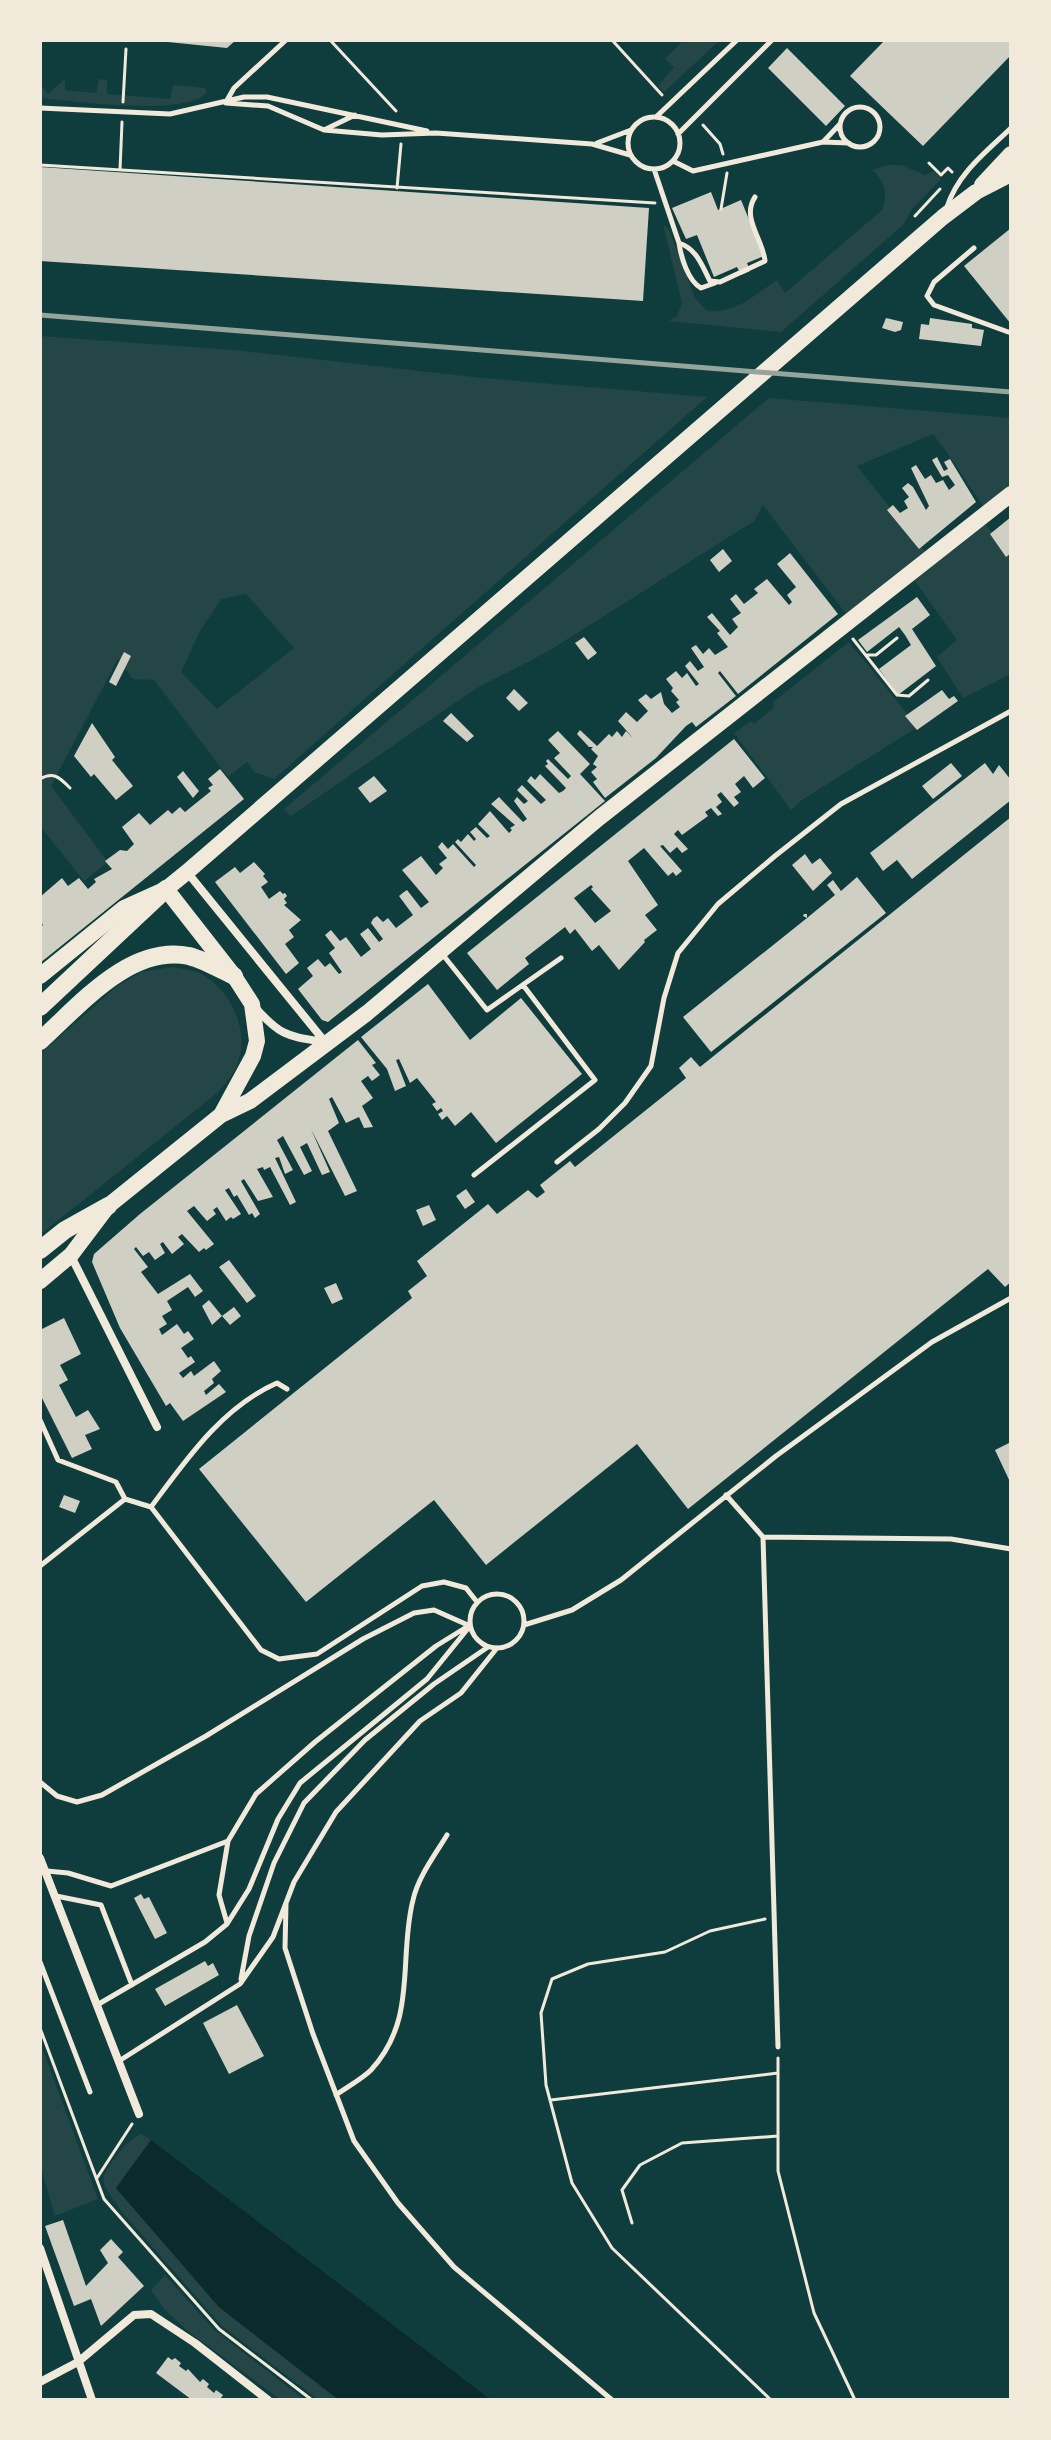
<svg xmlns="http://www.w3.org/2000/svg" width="1051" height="2440" font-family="'Archivo Narrow',sans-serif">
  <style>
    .green { fill: #244646; fill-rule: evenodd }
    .water { fill: #0a2a2b }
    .building { fill: #cfcfc3; fill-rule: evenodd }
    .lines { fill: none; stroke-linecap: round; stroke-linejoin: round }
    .path { stroke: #f1e9da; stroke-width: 3 }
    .service { stroke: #f1e9da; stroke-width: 5 }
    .minor { stroke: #f1e9da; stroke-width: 8 }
    .primary { stroke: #f1e9da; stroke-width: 16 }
    .motorway { stroke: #f1e9da; stroke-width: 18 }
    .rail { stroke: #97a49c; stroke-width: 5 }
  </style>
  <rect width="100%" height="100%" fill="#0f3d3e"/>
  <path class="green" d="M684,40H720L664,92L658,86L674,67L665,59Z
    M65,79V90L96,93L99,79L107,80V94L170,99L173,85L205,88L207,92C191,117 69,101 40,98V85L48,94Z
    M888,165H901L925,175L934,171L941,179L912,209L904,224L781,332L669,321L677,316L682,303L663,224L669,230L695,298L707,311C737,313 753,296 777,280L785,293L882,210C888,194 885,181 872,170Z
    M40,336L233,350L482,378L707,397L274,779L254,772L247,762L228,777L154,680L133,679L118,659L51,786L108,862L84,881L40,826ZM246,594L294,648L217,709L181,672L199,633L221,599Z
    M769,398L1011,418V495L988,512C968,486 953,459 933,434L857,466L929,557L981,518L1011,558V674L963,698L937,657L957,640L910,574L850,619L763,505L754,521L549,651L475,689L291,816L284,809Z
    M849,642L905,711L916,728L802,800L791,810L734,733L751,721L754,724L774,707L773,702Z
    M173,967C182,969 195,970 203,975C235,994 253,1039 233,1073C229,1080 222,1087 217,1093L40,1235V1054L116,987L141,972Z
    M40,2042L98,2199L55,2216L40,2164Z
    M141,2134L151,2140L116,2188L219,2307L339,2400H319L223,2327L121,2211L105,2187L103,2177C112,2161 124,2142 141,2134Z
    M165,2275L214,2330L305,2400H281L189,2332L164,2309L151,2290Z"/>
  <path class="water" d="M151,2140L491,2400H339L219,2307L116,2188Z"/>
  <path class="building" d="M169,40H236L227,48L168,42Z
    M885,40H1008L1011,43V55L923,146L850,76Z
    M787,48L845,106L826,126L768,68Z
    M40,167L649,208L643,301L40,261Z
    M711,192L718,210L741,200L764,256L747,263L750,271L741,275L737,267L714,277L697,235L686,239L672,208Z
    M1011,228V324L964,266Z
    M886,318L903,322L901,330L895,332L882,328Z
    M930,318L972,324V328L984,330L981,346L919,339L921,324L929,325Z
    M937,457L944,471L948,469L944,462L950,459L976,502L919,549L887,510L893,505L900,513L908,508L904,501L909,497L902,488L908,483L913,487L926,510L929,506L911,468L916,465L925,479L931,475L936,483L943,480L949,490L955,485L948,475L942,477L932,460Z
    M1011,517V553L1006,557L990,534Z
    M723,549L732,561L719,572L710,560Z
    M790,553L838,614L738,694L720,671L718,673L736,696L696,727L692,722L686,726L656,758L605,798L593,782L597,779L591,772L597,767L593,764L598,756L591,749L593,747H589L577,734L580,730L597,746L609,734L612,737L617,731L622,737L626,731L633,738L618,721L626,712L637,722L648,711L638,700L646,694L651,699L661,692L664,704L672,713L680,707L676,702L679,700L671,691L673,688L666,679L676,671L682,678L687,673L696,686L699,684L685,666L690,661L698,671L704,667L691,648L696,645L703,654L709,648L715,655L728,647L717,633L720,631L707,617L712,613L730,635L738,627L732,619L741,613L730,599L736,594L744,604L758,593L754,589L767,579L789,605L792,602L787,595L796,587L777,564Z
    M917,597L930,615L912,629L936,666L898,695L879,669L911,645L905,635L899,627L867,652L858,640Z
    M584,637L597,653L588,660L575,643Z
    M124,652L131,656L116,686L109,682Z
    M514,689L528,703L519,711L506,698Z
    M942,690L949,699L954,696L958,701L917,730L905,716Z
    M451,713L474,736L467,742L443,721Z
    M92,723L115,757L112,760L133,786L116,800L94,774L91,777L74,756Z
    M558,731L590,764L580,774L605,801L328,1022L322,1020L298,989L313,976L307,968L318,959L325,967L330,963L339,974L342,972L329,953L335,948L325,935L331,930L340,941L346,937L361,957L371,949L360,934L368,928L379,942L383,939L371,923L373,919L377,916L383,922L388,918L396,928L413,915L399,896L404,892L407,890L421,908L429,902L402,870L421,856L436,875L443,868L439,864L447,858L438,847L442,842L448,849L453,844L474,867L476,865L455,842L458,839L461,842L468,834L474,841L476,839L470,832L476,827L487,838L490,836L478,824L490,811L509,833L512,830L510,828L515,825L491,804L499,797L523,822L527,819L514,801L517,797L524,804L528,801L517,790L522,785L541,804L546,800L527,781L531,776L535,780L540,774L559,793L563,791L566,788L545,766L548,764L546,761L548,759L568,779L571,776L554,758L560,753L548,740Z
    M734,739L765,778L753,788L744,776L735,784L741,792L734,797L739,803L734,807L721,792L717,795L722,802L716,807L722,814L718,816L711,808L705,812L708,816L682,835L678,830L674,834L688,849L682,853L677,847L670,853L663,845L660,846L682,871L676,876L673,872L668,876L644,848L628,861L658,905L645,915L657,930L644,940L645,942L619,970L599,945L592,951L575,929L570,934L565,927L525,958L529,964L497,990L467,953ZM591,885L593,887L591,889L611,911L595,923L574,898Z
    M951,763L962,776L933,799L922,786Z
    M985,763L993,774L999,765L1011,780V800L912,879L897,860L883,871L870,853Z
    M220,769L244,799L40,963V927L43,925L40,921V897L62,878L68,886L79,878L88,889L96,882L94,879L112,869L105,861L120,850L127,851L134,844L122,827L139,813L150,825L168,810L172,814L180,807L185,812L211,791L208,788L213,785L208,779Z
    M183,771L199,791L193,798L177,777Z
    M374,776L387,791L370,803L358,788Z
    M1011,817V1282L1005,1287L988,1269L688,1509L637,1444L486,1565L434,1500L306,1602L199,1469L412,1298L408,1291L427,1276L417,1261L488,1204L497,1214L528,1190L537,1198L545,1192L540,1185L570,1161L575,1167L686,1078L679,1068L691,1057L700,1067Z
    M805,854L812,864L820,858L832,873L813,891L792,865Z
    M254,862L265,874L263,876L268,882L261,887L269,899L280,891L283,894L285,893L287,896L284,899L287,903L284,905L301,920L289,930L294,937L285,944L299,963L286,974L215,882L235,867L240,873Z
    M857,877L886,913L711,1052L683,1017L807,918L803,916L804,914H807V918L835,895L827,885L833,880L841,891Z
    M428,984L470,1040L521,998L582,1074L496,1143L471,1112L455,1126L447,1116L442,1120L438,1114L443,1111L441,1108L437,1111L432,1104L436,1102L417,1078L410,1083L399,1059L396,1060L406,1086L395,1091L387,1069L361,1037Z
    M358,1040L376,1063L372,1065L380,1075L372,1081L368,1076L361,1081L373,1098L362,1106L373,1127L364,1128L359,1117L346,1123L332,1097L329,1099L339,1123L328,1131L357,1191L345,1196L311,1129L330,1172L322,1175L307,1143L300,1147L312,1171L304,1175L283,1136L277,1140L293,1170L285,1174L279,1157L275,1158L296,1202L290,1205L270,1167L264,1170L263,1167L257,1169L273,1197L258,1201L244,1179L241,1181L260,1214L255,1218L252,1213L249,1215L237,1195L234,1197L229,1188L225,1190L241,1214L233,1219L231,1217L226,1221L217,1207L213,1210L216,1214L207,1221L194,1206L187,1211L214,1244L206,1250L204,1248L199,1252L182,1234L178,1237L184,1244L172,1254L163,1242L160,1244L165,1253L155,1260L149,1252L143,1256L136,1247L134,1249L148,1267L141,1272L158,1294L190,1274L203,1291L195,1297L188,1287L167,1301L172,1310L162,1316L167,1324L159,1329L162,1335L177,1324L184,1334L188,1331L194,1339L181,1348L188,1358L191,1356L195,1362L179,1373L183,1378L191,1371L194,1376L214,1361L221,1371L212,1379L214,1383L204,1391L206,1395L219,1384L226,1392L183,1421L170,1403L166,1406L120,1328L92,1262L94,1254L140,1214Z
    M466,1189L475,1202L465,1209L456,1196Z
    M429,1205L436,1220L423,1226L416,1210Z
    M229,1260L256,1296L247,1303L219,1267Z
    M336,1283L343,1299L332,1304L324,1288Z
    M209,1300L222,1316L234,1307L241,1316L230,1325L222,1316L212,1325L202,1306Z
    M64,1318L81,1354L60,1365L68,1380L59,1385L76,1417L88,1410L100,1429L85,1435L92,1449L72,1458L40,1394V1330Z
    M1011,1442V1484L995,1450Z
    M64,1495L80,1501L75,1513L59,1507Z
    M141,1894L144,1899L149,1897L167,1933L155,1939L134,1898Z
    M205,1961L208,1966L213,1963L219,1975L165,2006L155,1989Z
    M237,2005L264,2056L229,2074L203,2023Z
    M63,2220L86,2286L108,2263L100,2250L111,2239L123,2252L118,2257L144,2286L101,2326L91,2299L74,2306L45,2226Z
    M168,2357L172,2360L175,2358L181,2363L179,2366L186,2371L188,2369L200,2382L203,2379L209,2384L207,2387L214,2393L216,2390L223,2395L221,2398L223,2400H192L156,2373Z"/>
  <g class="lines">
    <path class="path" d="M330,40L396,111
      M612,40L662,95
      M123,102L126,49
      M703,125L720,144L723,154
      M929,163L941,175L948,168L952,172
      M40,165L655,203
      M120,170L122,122
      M397,188L401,144
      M721,209L727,173
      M915,216L940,189
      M853,639L897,695L909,696L928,680
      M867,655H876L897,638
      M40,779C54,771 60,778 70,788
      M765,1919L710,1931L665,1952L588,1964L552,1979L541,2013L546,2085L572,2183L612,2248L771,2400
      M40,2028L104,2199L219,2329L312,2400
      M778,2058V2171L814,2313L855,2400
      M551,2100L778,2073
      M97,2178L132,2124
      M632,2223L622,2190L640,2165L682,2143L778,2136"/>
    <path class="service" d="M226,102L234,88L286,40
      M226,103L268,106L324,130L382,135L436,133L592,144L630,155
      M840 127a20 20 0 1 1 40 0a20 20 0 1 1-40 0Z
      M40,108L170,114L244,97H267L427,131
      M656,117L737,40
      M628 143a26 26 0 1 1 52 0a26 26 0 1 1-52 0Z
      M324,130L355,115
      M678,134L772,40
      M823,142L840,124
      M597,143L631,130
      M673,161L693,171L823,142L849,143
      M654,169L679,243C697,249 702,266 710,281L720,282L765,261C763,239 741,218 755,197
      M947,207C958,173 986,152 1011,128
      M679,243C681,257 688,281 701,288L715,283
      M974,248L934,282L927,296L934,305L1011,333
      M443,955L487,1010L561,958
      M557,1162L599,1129L625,1103L651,1066L664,998L678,953L718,904L775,856L841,804L1011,711
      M474,1175L595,1080L523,985
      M40,1420L58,1460L116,1482L125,1499
      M726,1495L763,1537L951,1539L1011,1549
      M151,1507L261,1650L279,1659L317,1654L422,1586L444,1582L466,1588L477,1602
      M763,1537L778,2047
      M40,1566L125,1499L151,1507C186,1460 222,1407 277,1383L287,1389
      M470 1621a27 27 0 1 1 54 0a27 27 0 1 1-54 0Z
      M524,1625L572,1610L621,1580L776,1456L932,1342L1011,1298
      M40,1782L57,1796L77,1802L102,1795L206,1736L363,1639L414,1613L434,1610L470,1626
      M47,1871L68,1873L111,1886L228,1841
      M56,1896L101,1905L132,1985
      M286,1904L285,1948L313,2034L354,2141L398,2203L454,2267L612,2400
      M227,1923L219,1895L228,1841L256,1794L315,1742L436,1646L465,1628
      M40,1962L90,2092
      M241,1979L249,1936L274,1863L304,1803L365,1740L434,1684L488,1647
      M97,2005L205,1942L227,1924L249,1889L278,1819L300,1783L427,1679L470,1626
      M119,2061L240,1984L273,1937L294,1882L336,1812L420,1721L461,1693L497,1648
      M336,2095C347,2087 362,2079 371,2070C418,2019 398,1959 413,1900C418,1877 435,1855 447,1835"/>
    <path class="minor" d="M187,872L325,1042
      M254,1006C280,1036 287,1036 324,1042
      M71,1256L157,1427
      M40,1858L139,2114
      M40,2248L92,2400
      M40,2382L78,2362L134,2315L151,2314L195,2343L268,2400"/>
    <path class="primary" d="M982,185L1011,154
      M166,889L234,976L252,1004L257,1041L253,1056L221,1115
      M40,976L124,908L166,889L187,872L943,217L976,192L1011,174
      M40,1281L71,1255L108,1206L221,1115L250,1101L367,1013L599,818L1011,494"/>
    <path class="motorway" d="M40,1007L166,889
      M40,1041C80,1005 130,944 189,956C204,960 220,969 234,976
      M40,1250L65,1230L108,1206"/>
    <path class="rail" d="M40,315L1011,392"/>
  </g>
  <rect width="1051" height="2440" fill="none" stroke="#f1e9da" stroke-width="84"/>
</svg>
